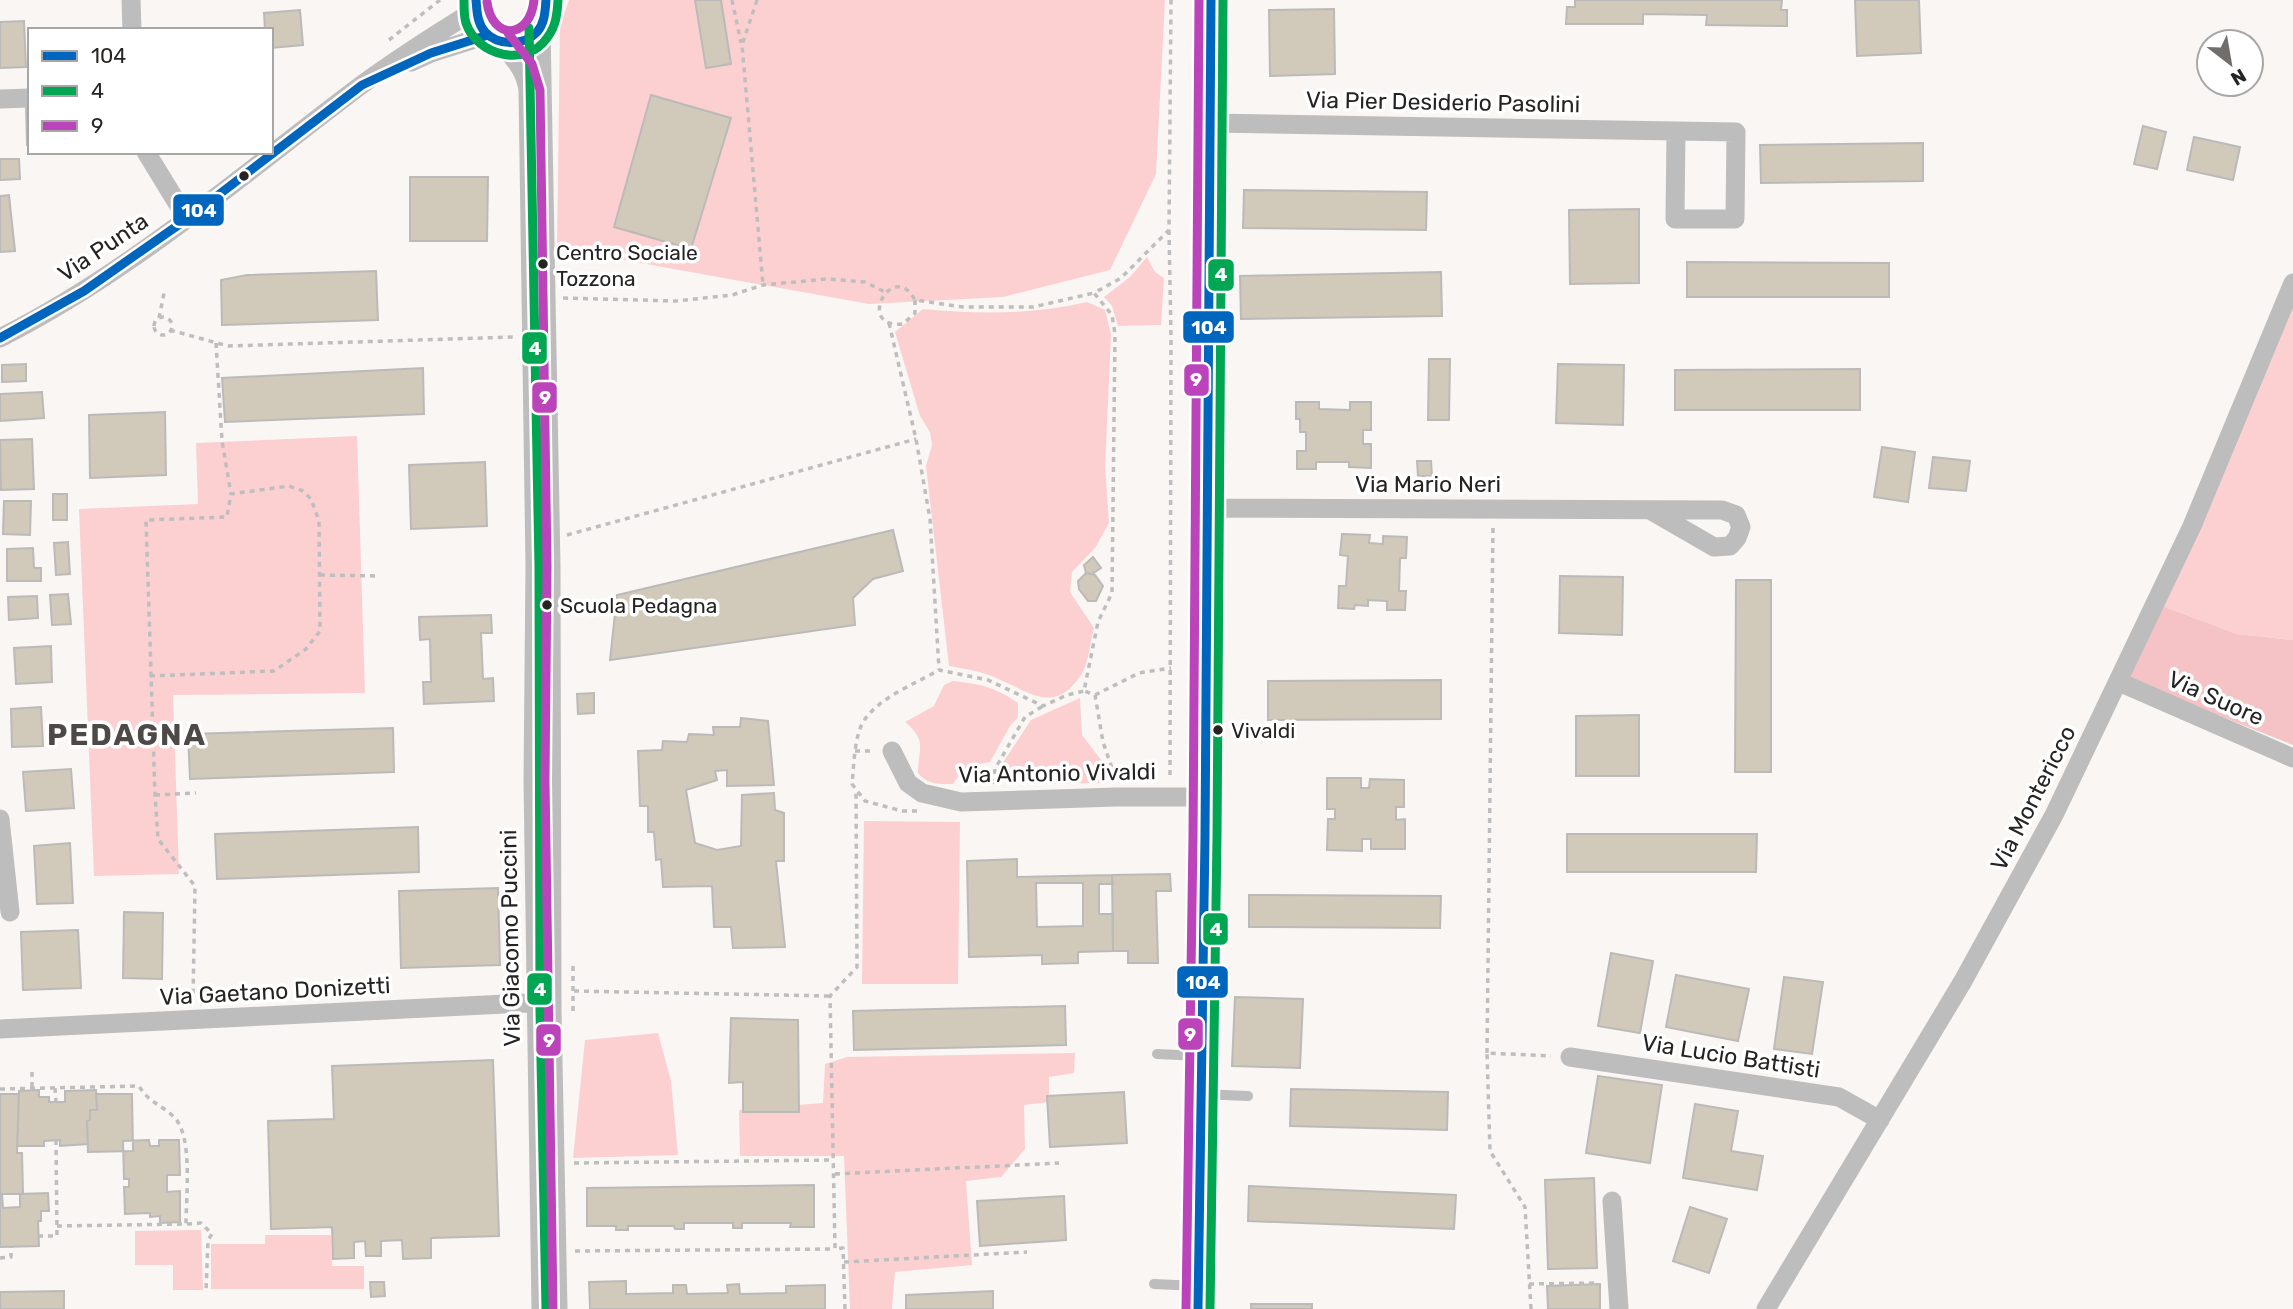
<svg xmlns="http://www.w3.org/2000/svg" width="2293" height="1309" font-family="Rubik,sans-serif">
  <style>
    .green { fill: #fcd0d1 }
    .forest { fill: #f5c3c6 }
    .building { fill: #d1c9b9; stroke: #bcbab9; stroke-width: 2; fill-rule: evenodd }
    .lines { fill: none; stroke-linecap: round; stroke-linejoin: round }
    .path { stroke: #bfbebe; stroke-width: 3.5; stroke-dasharray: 5 5; stroke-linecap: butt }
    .lane { stroke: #bebdbd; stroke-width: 10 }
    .street { stroke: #bebdbd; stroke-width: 19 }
    .bus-1-casing { stroke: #fff; stroke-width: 14 }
    .bus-2-casing { stroke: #fff; stroke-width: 14 }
    .bus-3-casing { stroke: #fff; stroke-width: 14 }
    .bus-1 { stroke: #0065bd; stroke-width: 9 }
    .bus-2 { stroke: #00a651; stroke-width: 9 }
    .bus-3 { stroke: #b4b; stroke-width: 9 }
    .bus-dot { fill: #262423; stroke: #fff; stroke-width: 2.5 }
    .labels { text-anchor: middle; stroke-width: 7; stroke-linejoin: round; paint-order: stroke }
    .bus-label { font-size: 21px; fill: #262423; stroke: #fff; text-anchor: start }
    .street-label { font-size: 23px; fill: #262423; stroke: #fff }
    .district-label { font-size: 30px; font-weight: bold; letter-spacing: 2px; fill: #4c4946; stroke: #fff }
    .line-badge { stroke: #fff; stroke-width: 2.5 }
    .badge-label { font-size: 19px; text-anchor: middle; font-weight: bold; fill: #fff }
  </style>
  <rect width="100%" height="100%" fill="#f9f6f4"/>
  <path class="green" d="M569,0H1165L1156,174L1110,270L1003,297L869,304L557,248L560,26Z
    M1147,257L1155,272L1164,278L1161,325L1118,326L1112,306L1104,297L1130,277Z
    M2293,301V640L2237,634L2157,604Z
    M1087,302L1105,310L1111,334L1105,467L1109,523L1095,548L1072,572L1070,592L1094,628C1090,642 1089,663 1081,675C1054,716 1029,691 996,678C981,671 965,669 949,666L926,466L932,445L930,432L920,416L895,332L923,309C977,314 1033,315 1087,302Z
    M357,436L365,693L173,695L179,874L94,876L79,509L198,504L196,443Z
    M953,681C980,684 995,687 1018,703V717L1010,726L990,762C972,765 963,769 953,784C938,784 928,785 918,773C918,747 928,742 905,722L934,706L944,685Z
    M1080,698L1082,735L1105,765L1107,783L1026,784L1021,775L1002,764L1031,720Z
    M864,821L960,822L958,984H862Z
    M658,1033L671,1081L678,1155L573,1158L585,1040Z
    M1075,1053L1074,1073L1049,1077V1102L1024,1105L1025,1149L1001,1177L966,1181L972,1265L895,1272L892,1309H850L844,1156H740L739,1110L823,1103L825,1064L847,1057Z
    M201,1230L203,1290H173V1265H135V1231Z
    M265,1235H331L332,1266H364V1289H211V1244H265Z"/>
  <path class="forest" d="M2157,604L2237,634L2293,640V745L2115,674Z"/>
  <path class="building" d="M695,0H721L731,64L706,68Z
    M1575,0H1782L1781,10H1787V26L1706,25L1707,15L1643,14V24H1566L1567,7H1575Z
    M1855,0H1919L1921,53L1857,56Z
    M1334,9L1335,74L1270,76L1269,10Z
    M300,10L303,45L271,48V30H265L264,13Z
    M24,21L26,67L0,68V22Z
    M651,95L731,118L691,249L614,227Z
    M26,105H30V145H27Z
    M2143,126L2166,132L2157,169L2134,164Z
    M2194,137L2240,147L2233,180L2187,170Z
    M1923,143V181L1761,183L1760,145Z
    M0,159H19L20,179L0,180Z
    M410,177H488L487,241H410Z
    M1244,190L1427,192L1426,230L1243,228Z
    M9,195L15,251L0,252V196Z
    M1639,209V283L1570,284L1569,210Z
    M1687,262L1889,263V297H1687Z
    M376,271L378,320L222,325L221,280L247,275Z
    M1441,272L1442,316L1241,319L1240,276Z
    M1429,359H1450L1449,420H1428Z
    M26,364V381L2,382V365Z
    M1558,364L1624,365L1623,425L1556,423Z
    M423,368L424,414L225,422L222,378Z
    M1860,369V410H1675V370Z
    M42,392L44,418L0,421V394Z
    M1296,402H1319V409L1350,410V402H1371V430H1363V444H1371V468L1349,467V462H1316V469H1297V451H1306V432H1300V419H1296Z
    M165,412L166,475L90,478L89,415Z
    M32,439L34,489L1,490L0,440Z
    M1882,447L1915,452L1908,502L1874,497Z
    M1933,457L1970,461L1966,491L1929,488Z
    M1417,461H1431L1432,476H1418Z
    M485,462L487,526L411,529L409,465Z
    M53,494H67V520H53Z
    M4,501H31L30,535L3,534Z
    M893,530L903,571L873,579L853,598L855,625L610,660L617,595Z
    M1342,534L1370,535L1369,543L1383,544V536L1407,537L1406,558H1400L1399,591H1406L1405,610H1387V601L1368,600V606L1355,605L1354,609L1338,608L1339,586H1346L1348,556L1340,555Z
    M68,542L70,574L56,575L54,543Z
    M33,548L34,568H41V581H7V549Z
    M1093,557L1101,568L1092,574L1086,573L1084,565Z
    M1086,573L1095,575L1103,586L1096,601H1088L1079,589L1078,581Z
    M1560,576L1623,577L1622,635L1559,633Z
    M1736,580H1771V772H1735Z
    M68,594L71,624L52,625L50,595Z
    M37,596L38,618L9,620L8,597Z
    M491,615L492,633H481L483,679L493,678L494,701L424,704L423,682H431L430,639L420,640L419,617Z
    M51,646L52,682L16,684L14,648Z
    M1441,680V719L1268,720V681Z
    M594,693V713L578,714L577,694Z
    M41,707L43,746L12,747L11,709Z
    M1639,715V776H1576V716Z
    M741,718L768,721L774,785L727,786V770L715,771L717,780L686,790L695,843L717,850L741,846L742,795L774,793L775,810L784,813V861H776L785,947L733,948L731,927H714L712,886L663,887L661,859L656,860L654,832H648V806H640L638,751L662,750L663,741L687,742L689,734L714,735L713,727H740Z
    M393,728L394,772L190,779L188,734Z
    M71,769L74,808L26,811L23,772Z
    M1327,778H1361V788H1369L1370,779L1404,780V807H1396V820L1405,819V849H1371V839H1362V851L1327,850L1328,819H1335V809H1327Z
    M418,827L419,872L217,879L215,834Z
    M1567,834H1757L1756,872H1567Z
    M70,843L73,903L37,904L34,846Z
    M1017,859V877L1112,875L1113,884H1099V914H1113V951L1078,952V963L1042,964V955L969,957L967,861ZM1036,883H1083V926L1037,927Z
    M1170,874L1171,891H1156L1158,963H1128V951H1113L1112,875Z
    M498,888L500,965L401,968L399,891Z
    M1249,895L1441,896L1440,928L1249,927Z
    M124,912L163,913L162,979L123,978Z
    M78,930L81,988L23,990L21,932Z
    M1611,953L1653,961L1640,1033L1598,1026Z
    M1676,975L1749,989L1738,1041L1666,1027Z
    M1784,977L1823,982L1812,1054L1774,1049Z
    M1235,997L1303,999L1300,1068L1232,1066Z
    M1065,1006L1066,1045L854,1050L853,1011Z
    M731,1018L798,1020L799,1112H743V1082L729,1083Z
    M493,1060L499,1236L431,1238V1258L403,1259L402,1240L381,1241V1256H366L365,1241L354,1242V1258L333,1259L332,1227L271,1229L268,1121L334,1119L332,1066Z
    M1598,1076L1662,1085L1650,1163L1586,1153Z
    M1291,1089L1448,1092L1447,1130L1290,1126Z
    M39,1090V1097H49V1102H65V1091L96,1090L97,1110H90V1120L87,1121L88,1144L60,1146V1140L44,1141V1146H17L19,1091Z
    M1124,1092L1127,1143L1050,1147L1047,1096Z
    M0,1094H19L17,1153H22L23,1194H0Z
    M96,1094H132L133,1151L88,1152L87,1121L90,1120V1110H97Z
    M1695,1104L1738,1111L1731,1151L1763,1156L1757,1190L1683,1178Z
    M149,1140L150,1146H159V1140H179L180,1175H167V1192L180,1191V1222L160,1223V1216L150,1217V1213L125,1214L124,1187H129V1179H124L123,1141Z
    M1594,1178L1597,1268L1548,1269L1545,1180Z
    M814,1185V1227H790L791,1223H742V1228H733V1223H684V1229H675L674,1226H628V1230H616V1226H587V1188Z
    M1249,1186L1456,1195L1454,1229L1248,1221Z
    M48,1193L49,1211H41V1221H38L39,1246L0,1247V1194H2L3,1208L20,1207V1194Z
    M1064,1196L1066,1240L980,1246L977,1201Z
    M1690,1207L1727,1219L1709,1273L1673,1261Z
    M626,1281V1294L673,1293V1285H686L687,1294L728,1293L727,1285L739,1284L740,1294L786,1293V1286L825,1285V1309H590L589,1282Z
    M370,1282H384L385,1296L371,1297Z
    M1600,1284V1309H1548L1547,1286Z
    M64,1291V1309H0V1292Z
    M993,1291V1309H906V1295Z
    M1251,1304H1312V1309H1251Z"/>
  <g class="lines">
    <path class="path" d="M732,0L741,43
      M757,0L742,45L763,285
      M389,40L440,0
      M1169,230L1171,337L1170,778
      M563,298L676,301L732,295L763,285L827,279L865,282L885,292
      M915,300V313L903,324C854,329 893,258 915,300L963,307H1033L1094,293
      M154 326a9 9 0 1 1 18 0a9 9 0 1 1-18 0Z
      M159,318L164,293
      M889,323L916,439L930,519L939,669
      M170,330L228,346L514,337
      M216,343L222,441L231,494
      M567,535L916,439
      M320,575L379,576
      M150,676L274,671L306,649L320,631L319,521L311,499L303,491L289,486L231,494L227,517L146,520L155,795L158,839L195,886L193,1000
      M1095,695L1139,673L1171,668
      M855,751H875
      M1115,777L1103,742L1095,695L1084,691L1098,622L1112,593L1115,334L1112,315L1094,293L1121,278L1169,230L1171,0
      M993,784L995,769L1025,717L1043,706
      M155,795L196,793
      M917,811H902L865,801L852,784C854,766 854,734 865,719C882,696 915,684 939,670L988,680L1043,706L1067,695L1084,691
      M573,966V1011
      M574,991L830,996
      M1487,1053L1493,526
      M32,1072V1088
      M55,1088L56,1102
      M0,1089L139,1086C149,1103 162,1105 175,1118C193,1138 186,1198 186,1224L57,1226
      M574,1163L834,1160
      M835,1174L1059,1163
      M187,1224L201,1223L212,1234L208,1240L206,1292
      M38,1236H57L56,1140
      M575,1251L835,1249
      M0,1258L11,1257V1247
      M844,1262L1027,1252
      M1529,1284L1598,1283
      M845,1309L843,1248L835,1249L830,996L857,967L856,792
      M1531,1309L1525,1207L1490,1151L1487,1053L1551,1056"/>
    <path class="lane" d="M1157,1054L1201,1056
      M1201,1094L1248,1096
      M1154,1284L1198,1286"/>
    <path class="street" d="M131,0L132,30
      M541,28L551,566L552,1011L558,1309
      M492,38C522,53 548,31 546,0
      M499,41C512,57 525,68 528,90L535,566L533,781L541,1309
      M411,62L431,53L488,35
      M0,99L30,98
      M1209,123L1676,131L1736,132L1735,219H1675L1676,131
      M146,152L187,219
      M0,338C131,272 243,174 360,86C397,59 436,34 475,10
      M1205,508L1722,510L1736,515L1741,527L1737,538L1730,546L1714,547L1650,510
      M2119,682L2293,758
      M892,751L908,783L922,793L961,802L1116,797H1205
      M0,819L10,912
      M0,1029L547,1002
      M1570,1057L1839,1097L1880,1120
      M1612,1201L1619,1309
      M1198,1309L1205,837L1211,0
      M1766,1309L1963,981L2054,815L2192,526L2293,283"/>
    <g class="bus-1-casing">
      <path id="bus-1" d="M476,0C477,11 477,23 485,32C498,46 524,46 537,32C545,23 545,11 546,0
        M0,338L84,291L187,219L362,85L431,53L488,35
        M1198,1309L1205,837L1211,0"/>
    </g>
    <g class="bus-2-casing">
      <path id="bus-2" d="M464,1C464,8 464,17 466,23C477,56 526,68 547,38C556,26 557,15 558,1
        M529,28L539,566L540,1011L546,1309
        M1210,1309L1217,837L1223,0"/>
    </g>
    <g class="bus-3-casing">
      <path id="bus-3" d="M487,2C492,41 530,40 534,0
        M508,33L532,64L540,90L547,566L545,781L553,1309
        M1186,1309L1193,837L1199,0"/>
    </g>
    <use href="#bus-1" class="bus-1"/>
    <use href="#bus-2" class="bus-2"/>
    <use href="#bus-3" class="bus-3"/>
  </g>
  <g class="bus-dot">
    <circle cx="244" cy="176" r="6"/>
    <circle cx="543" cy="264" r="6"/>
    <circle cx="547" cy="605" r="6"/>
    <circle cx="1218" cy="730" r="6"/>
  </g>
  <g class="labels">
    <g class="bus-label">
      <text x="556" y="260">Centro Sociale<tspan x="556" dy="26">Tozzona</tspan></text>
      <text x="560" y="613">Scuola Pedagna</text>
      <text x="1231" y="738">Vivaldi</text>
    </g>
    <g class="street-label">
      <text transform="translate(1443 102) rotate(1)" y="8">Via Pier Desiderio Pasolini</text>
      <text transform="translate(103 247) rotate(-34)" y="8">Via Punta</text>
      <text x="1428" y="492">Via Mario Neri</text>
      <text transform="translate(2216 698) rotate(24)" y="8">Via Suore</text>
      <text transform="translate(1057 773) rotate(-1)" y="8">Via Antonio Vivaldi</text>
      <text transform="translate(2033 798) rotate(-63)" y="8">Via Montericco</text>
      <text transform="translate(510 938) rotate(-91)" y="8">Via Giacomo Puccini</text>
      <text transform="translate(275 991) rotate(-3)" y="8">Via Gaetano Donizetti</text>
      <text transform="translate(1731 1056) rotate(9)" y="8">Via Lucio Battisti</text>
    </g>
    <g class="district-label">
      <text x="127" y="745">PEDAGNA</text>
    </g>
  </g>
  <g class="line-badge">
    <rect x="172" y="193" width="53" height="34" rx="7" fill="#0065bd"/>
    <rect x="1207" y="258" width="28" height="34" rx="7" fill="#00a651"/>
    <rect x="1182" y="310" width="53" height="34" rx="7" fill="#0065bd"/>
    <rect x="521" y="331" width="27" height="34" rx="7" fill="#00a651"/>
    <rect x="1183" y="363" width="27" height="34" rx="7" fill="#b4b"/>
    <rect x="531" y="381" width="27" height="33" rx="7" fill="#b4b"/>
    <rect x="1202" y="912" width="27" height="34" rx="7" fill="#00a651"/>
    <rect x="1176" y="965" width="53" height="34" rx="7" fill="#0065bd"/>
    <rect x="526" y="972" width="27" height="34" rx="7" fill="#00a651"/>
    <rect x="1177" y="1017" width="27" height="34" rx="7" fill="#b4b"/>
    <rect x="535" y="1023" width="27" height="34" rx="7" fill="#b4b"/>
  </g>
  <g class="badge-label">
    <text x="199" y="217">104</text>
    <text x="1221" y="281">4</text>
    <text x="1209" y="334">104</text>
    <text x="535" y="355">4</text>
    <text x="1196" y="386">9</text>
    <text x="545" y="404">9</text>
    <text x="1216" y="936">4</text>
    <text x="1203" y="989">104</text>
    <text x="540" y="996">4</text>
    <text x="1190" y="1041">9</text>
    <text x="549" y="1047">9</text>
  </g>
  <rect x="28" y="28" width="245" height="126" fill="#ffffff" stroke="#a8a7a7" stroke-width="2"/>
  <rect x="42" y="51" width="35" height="10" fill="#0065bd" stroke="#a8a7a7" stroke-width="2"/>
  <text x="91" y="63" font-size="21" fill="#262423">104</text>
  <rect x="42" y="86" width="35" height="10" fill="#00a651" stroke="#a8a7a7" stroke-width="2"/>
  <text x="91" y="98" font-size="21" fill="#262423">4</text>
  <rect x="42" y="121" width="35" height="10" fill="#bb44bb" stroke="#a8a7a7" stroke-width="2"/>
  <text x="91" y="133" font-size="21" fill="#262423">9</text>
  <g transform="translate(2230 63) rotate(149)"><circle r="33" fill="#ffffff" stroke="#a8a7a7" stroke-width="2"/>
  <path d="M0-5L12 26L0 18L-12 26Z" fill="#706e6c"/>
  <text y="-10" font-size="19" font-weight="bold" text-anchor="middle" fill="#262423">N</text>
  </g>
</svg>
